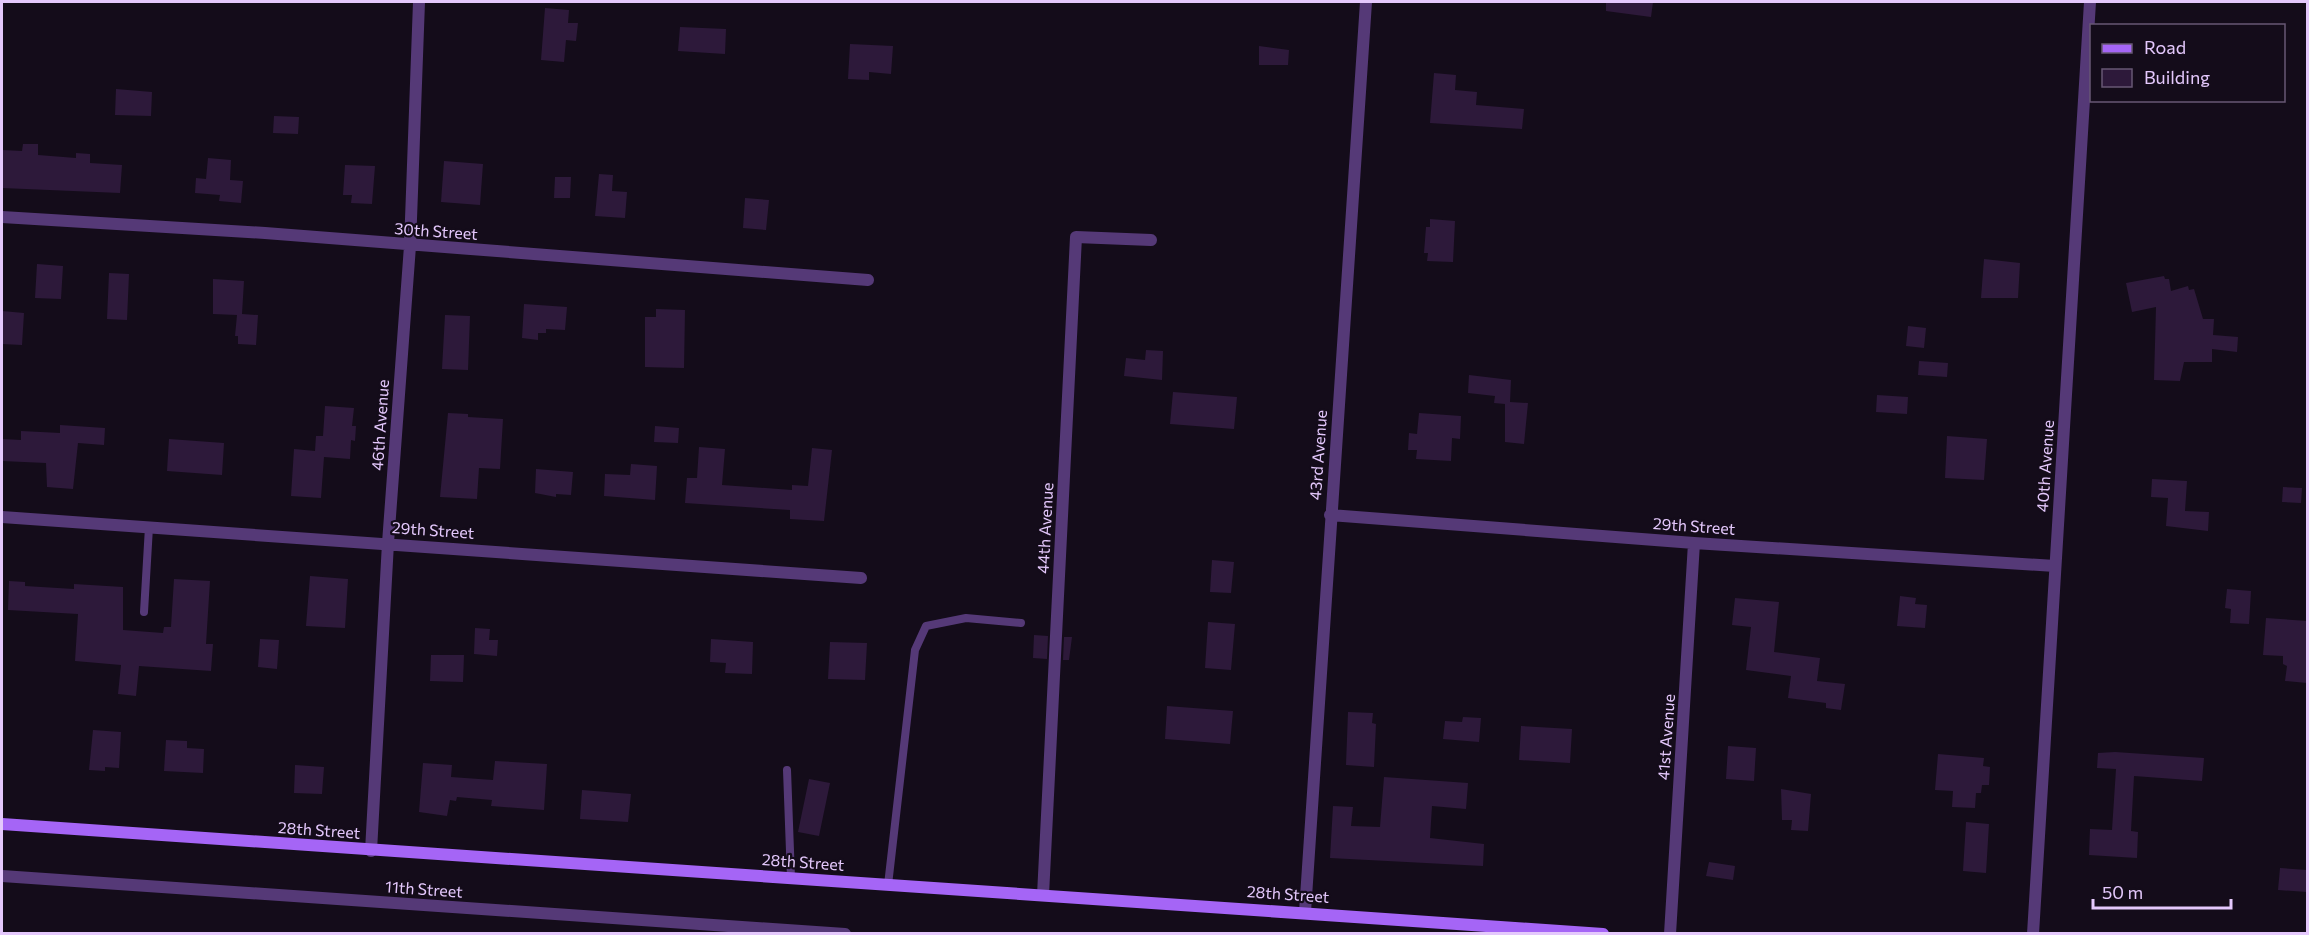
<svg xmlns="http://www.w3.org/2000/svg" width="2309" height="935" font-family="Commissioner,sans-serif">
  <style>
    .building { fill: #2d193a }
    .lines { fill: none; stroke-linecap: round; stroke-linejoin: round }
    .lane { stroke: #553977; stroke-width: 8 }
    .street { stroke: #553977; stroke-width: 12 }
    .secondary { stroke: #a565f6; stroke-width: 12 }
    .labels { text-anchor: middle; stroke-width: 4.5; stroke-linejoin: round; paint-order: stroke }
    .street-label { font-size: 16px; fill: #e4c8fc; stroke: #140c1a }
  </style>
  <rect width="100%" height="100%" fill="#140c1a"/>
  <path class="building" d="M1606,2H1653L1651,17L1606,11Z
    M545,8L569,10L568,23H578L576,41L566,40L564,62L541,60Z
    M680,27L726,29L725,54L678,51Z
    M850,44L893,46L891,74L869,72V80L848,79Z
    M1259,46L1289,50L1288,65H1259Z
    M1434,73L1456,75L1455,90L1477,92L1476,105L1524,109L1522,129L1430,123Z
    M116,89L152,92L151,116L115,115Z
    M274,116L299,117L298,134L273,133Z
    M23,144H38V155L76,158V153L90,154V163L122,165L120,193L2,188V150L22,151Z
    M208,158L231,160L230,180L243,181L241,203L219,201L220,195L195,193L196,178L206,179Z
    M444,161L483,164L480,205L441,202Z
    M345,165L375,166L372,204L351,203L352,195H343Z
    M599,174L613,175L612,191L627,192L625,218L595,216Z
    M555,177H571L570,198H554Z
    M745,198L769,200L766,230L743,228Z
    M1430,219L1455,221L1453,262L1427,261L1428,253H1424L1426,227H1430Z
    M1984,259L2020,263L2018,298H1981Z
    M37,264L63,266L61,299L35,298Z
    M109,273L129,274L127,320L107,319Z
    M2164,276L2165,279H2169L2171,291L2188,286L2189,290L2194,289L2203,319H2214L2213,335L2238,337L2237,352L2212,349V362H2184L2180,381L2154,380L2156,307L2132,312L2126,283Z
    M213,279L244,281L242,314L258,315L256,345L238,344V336H235L237,315L213,314Z
    M524,304L567,307L565,330L546,329V333H538V340L522,338Z
    M656,309L685,310L684,368L645,367V317H656Z
    M2,311L24,313L22,345L2,344Z
    M445,315L470,316L468,370L442,369Z
    M1908,326L1926,328L1924,348L1906,346Z
    M1146,350L1163,351L1162,380L1124,376L1126,358L1145,360Z
    M1919,361L1948,363L1947,377L1918,375Z
    M1469,375L1511,380L1510,402L1528,403L1524,444L1505,442V404L1494,403L1495,396L1468,393Z
    M1173,392L1237,397L1234,429L1170,424Z
    M1877,395L1908,397L1907,414L1876,412Z
    M325,406L354,408L352,426H356L355,441L351,440L350,459L324,457L321,498L291,496L294,449L315,451L316,436H323Z
    M448,413L468,414V417L503,419L500,469L479,468L477,499L440,497Z
    M1419,413L1461,416L1460,439L1452,438L1451,461L1416,459L1417,450H1408L1409,433L1417,434Z
    M60,425L105,428L104,445L78,443L73,489L47,487L46,463L2,461V439L21,440V431L60,433Z
    M655,426L679,428L678,443L654,442Z
    M1947,436L1987,439L1984,480L1945,478Z
    M169,439L224,443L222,475L167,471Z
    M699,447L725,449L722,485L792,490V485L808,486L812,448L832,450L824,521L790,519V510L685,503L687,478H697Z
    M631,464L657,466L655,500L604,496L605,474L630,475Z
    M536,469L573,472L571,495L556,494V497L535,493Z
    M2152,479L2187,481L2185,511L2209,512L2208,531L2166,526L2168,498L2151,497Z
    M2283,487L2302,488L2301,503L2282,502Z
    M1212,560L1234,562L1231,593L1210,592Z
    M310,576L348,579L345,628L306,626Z
    M174,579L210,581L206,644H213L211,671L139,666L136,696L118,694L121,665L75,661L78,614L8,610L9,581L25,582V586L74,589V584L123,587V630L163,633L164,627H171Z
    M2227,589L2251,591L2249,624L2230,623L2231,609L2225,608Z
    M1900,596L1916,598L1915,604L1927,605L1925,628L1897,626Z
    M1735,598L1779,602L1774,652L1820,658L1817,681L1845,684L1841,710L1826,708V703L1788,698L1791,676L1746,670L1751,627L1732,625Z
    M2266,618L2307,621V683L2285,681L2287,666L2283,664V656L2263,655Z
    M1208,622L1235,624L1231,670L1205,668Z
    M475,628L490,629L489,640H498L497,656L474,654Z
    M1034,635L1048,636L1047,659L1033,658Z
    M1064,637H1072L1069,660H1063Z
    M260,639L279,640L277,669L258,667Z
    M711,639L753,642L752,674L725,673L726,663L710,662Z
    M830,642L867,643L865,680L828,679Z
    M431,655H464L463,682L430,681Z
    M1167,706L1233,711L1230,744L1165,739Z
    M1348,712L1373,713L1372,723L1376,724L1374,767L1346,765Z
    M1463,717L1481,718L1479,742L1443,739L1445,721L1462,722Z
    M1521,726L1572,729L1570,763L1519,760Z
    M93,730L121,732L119,768L105,767V771L89,770Z
    M166,740L187,741V748L204,749L203,773L164,771Z
    M1728,746L1756,748L1754,781L1726,779Z
    M2115,752L2204,758L2202,781L2134,776L2131,831L2138,832L2137,858L2089,855L2090,829L2112,830L2116,769L2097,768L2098,753Z
    M1938,754L1984,758L1983,766L1990,767L1989,785H1982L1981,793H1976L1975,808L1952,807L1953,791L1935,790Z
    M495,761L547,764L544,810L491,806L492,800L457,797L456,801L450,800L447,816L419,812L423,763L452,765L451,777L493,780Z
    M295,765L324,767L322,794L294,793Z
    M1384,777L1468,783L1466,809L1432,806L1430,838L1484,844L1483,866L1330,858L1333,806L1353,807L1351,826L1380,827Z
    M809,779L830,783L819,836L798,832Z
    M1781,789L1811,794L1808,831L1791,830L1792,820H1782Z
    M582,790L631,794L628,822L580,819Z
    M1966,822L1989,824L1986,873L1963,871Z
    M1709,862L1735,866L1733,880L1706,876Z
    M2280,868L2307,870V892L2278,890Z"/>
  <g class="lines">
    <path class="lane" d="M144,612L149,527
      M787,770L791,878
      M888,885L915,650L926,626L966,618L1021,623"/>
    <path class="street" d="M2,217L265,233L868,280
      M1330,515L1694,543L2055,566
      M2,517L861,578
      M371,851L388,543L410,246L419,2
      M2,876L845,934
      M1043,895L1076,237L1151,240
      M1305,912L1366,2
      M1670,934L1694,543
      M2033,934L2090,2"/>
    <path class="secondary" d="M2,824L1603,934"/>
  </g>
  <g class="labels">
    <g class="street-label">
      <text transform="translate(436 231) rotate(4)" y="6">30th Street</text>
      <text transform="translate(380 425) rotate(-86)" y="6">46th Avenue</text>
      <text transform="translate(1318 455) rotate(-86)" y="6">43rd Avenue</text>
      <text transform="translate(2045 466) rotate(-86)" y="6">40th Avenue</text>
      <text transform="translate(1694 526) rotate(4)" y="6">29th Street</text>
      <text transform="translate(1045 528) rotate(-87)" y="6">44th Avenue</text>
      <text transform="translate(433 530) rotate(4)" y="6">29th Street</text>
      <text transform="translate(1666 737) rotate(-86)" y="6">41st Avenue</text>
      <text transform="translate(319 830) rotate(4)" y="6">28th Street</text>
      <text transform="translate(803 862) rotate(4)" y="6">28th Street</text>
      <text transform="translate(424 889) rotate(4)" y="6">11th Street</text>
      <text transform="translate(1288 894) rotate(4)" y="6">28th Street</text>
    </g>
  </g>
  <rect width="2309" height="935" fill="none" stroke="#e4c8fc" stroke-width="6"/>
  <rect x="2090" y="24" width="195" height="78" fill="#140c1a" stroke="#675774" stroke-width="1.5"/>
  <rect x="2102" y="44" width="30" height="9" fill="#a565f6" stroke="#675774" stroke-width="1.5"/>
  <text x="2144" y="54" font-size="18" fill="#e4c8fc">Road</text>
  <rect x="2102" y="69" width="30" height="18" fill="#2d193a" stroke="#675774" stroke-width="1.5"/>
  <text x="2144" y="84" font-size="18" fill="#e4c8fc">Building</text>
  <path d="M2093 899v9h138v-9" fill="none" stroke="#e4c8fc" stroke-width="3"/>
  <text x="2102" y="899" font-size="18" fill="#e4c8fc" stroke="#140c1a" stroke-width="4.5" paint-order="stroke">50 m</text>
</svg>
